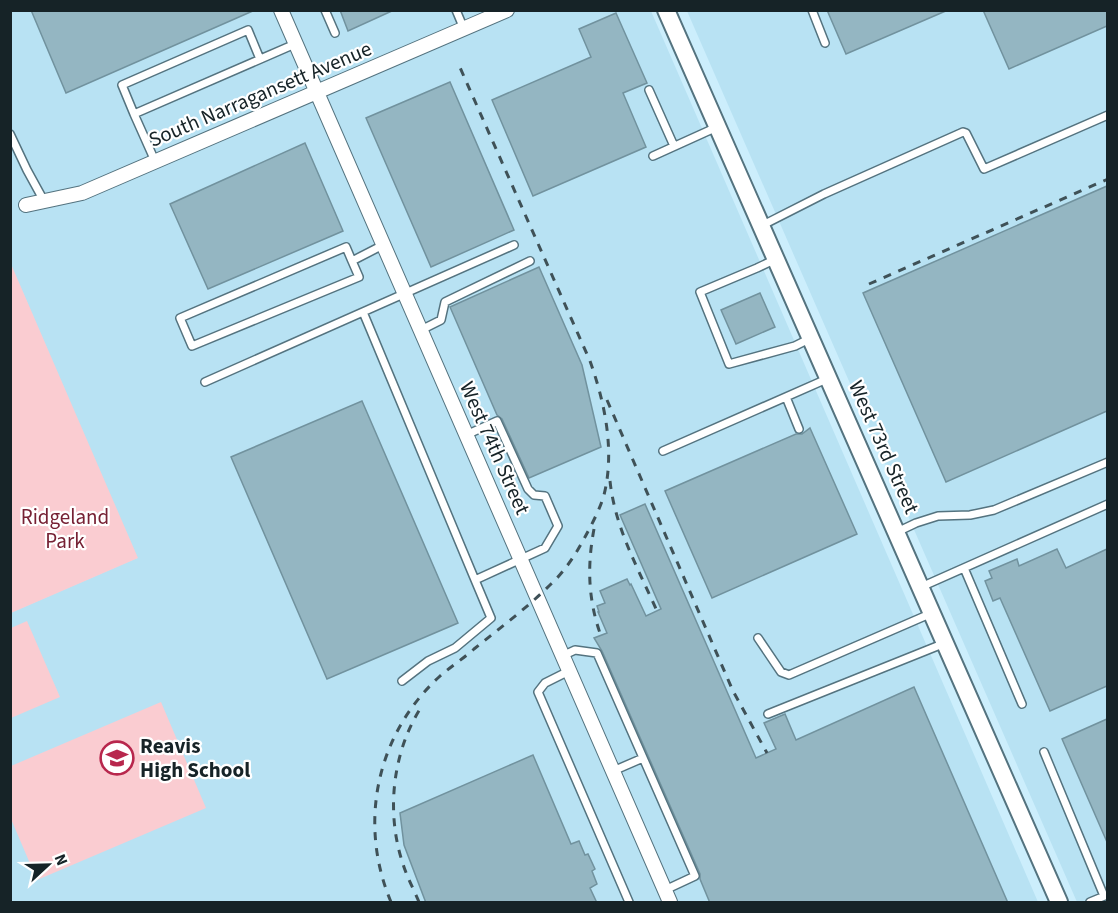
<svg xmlns="http://www.w3.org/2000/svg" width="1118" height="913" font-family="'Source Sans 3',sans-serif">
  <style>
    .built { fill: #b8e2f3 }
    .green { fill: #faccd1 }
    .building { fill: #94b6c2; stroke: #71929e; stroke-width: 1.5 }
    .lines { fill: none; stroke-linecap: round; stroke-linejoin: round }
    .service-casing { stroke: #54737f; stroke-width: 10 }
    .minor-casing { stroke: #54737f; stroke-width: 16 }
    .tertiary-casing { stroke: #54737f; stroke-width: 20 }
    .service { stroke: #fff; stroke-width: 7 }
    .minor { stroke: #fff; stroke-width: 14 }
    .tertiary { stroke: #fff; stroke-width: 16 }
    .rail { stroke: #3f5157; stroke-width: 3; stroke-dasharray: 8 8; stroke-linecap: butt }
    .labels { text-anchor: middle; stroke-width: 4.5; stroke-linejoin: round; paint-order: stroke }
    .street-label { font-size: 21px; fill: #162327; stroke: #fff }
    .park-label { font-size: 21px; fill: #762134; stroke: #fff }
    .poi-label { font-size: 21px; font-weight: bold; fill: #162327; stroke: #fff; text-anchor: start }
  </style>
  <rect width="100%" height="100%" fill="#cceefc"/>
  <path class="built" d="M11,11H651L1038,902H11L10,613L137,558L11,265Z
    M687,11H1107V902H1077Z"/>
  <path class="green" d="M11,264L138,558L11,613H10Z
    M27,621L60,697L11,718V628Z
    M161,702L206,808L37,880L11,819V766Z"/>
  <path class="building" d="M31,10H255L66,93Z
    M340,10H394L348,31Z
    M827,10H948L846,54Z
    M983,10H1107V26L1009,69Z
    M616,13L647,83L623,93L646,147L533,196L492,100L591,57L579,29Z
    M450,82L514,230L431,267L366,118Z
    M305,143L343,231L208,289L170,204Z
    M1107,186V411L946,482L863,293Z
    M539,267L582,365L601,447L529,478L502,419L497,415L450,307Z
    M760,293L775,327L736,344L721,310Z
    M362,401L458,623L327,679L231,457Z
    M810,428L857,534L712,598L665,491L796,434H802Z
    M645,504L756,758L776,749L764,723L785,714L796,740L914,687L1008,903H710L700,879V874L602,651L594,638L607,633L598,612H599L597,606L605,603L600,591L627,579L630,585L631,584L646,616L661,609L620,515Z
    M1057,549L1066,568L1107,549V686L1050,711L1000,598L993,601L985,581L992,578L989,571L1017,559L1019,566Z
    M1107,719V842L1062,739Z
    M533,755L571,844L579,841L585,855L588,854L595,869L592,871L597,884L590,888L597,903H426L404,845L400,813Z"/>
  <g class="lines">
    <g class="service-casing">
      <path id="service" d="M325,10L335,33
        M456,10L464,29
        M812,10L825,43
        M649,90L674,146
        M134,114L122,85L248,30L260,59
        M10,134L27,170L44,201
        M653,156L717,127
        M155,161L134,114L295,44
        M761,226L824,194L963,132L966,133L984,169L1108,115
        M776,259L757,268L700,292L729,364L795,346L811,338
        M352,261L346,247L180,318L192,346L359,277L352,261L383,245
        M363,312L475,580L545,548L558,526L545,496L534,495L528,489L497,421L466,435
        M421,330L441,320L445,302L530,261
        M205,382L514,245
        M786,397L799,429
        M663,451L829,378
        M897,532L916,523L938,516L970,515L994,510L1108,462
        M964,568L1022,704
        M921,587L1108,504
        M758,638L781,672L789,675L932,613
        M562,656L575,650L597,653L695,876L665,890
        M569,671L545,683L538,692L629,902
        M402,681L428,661L455,648L491,618L475,580
        M768,714L945,643
        M1044,752L1104,896
        M613,771L643,758
        M1090,902L1107,895"/>
    </g>
    <g class="minor-casing">
      <path id="minor" d="M281,10L670,902
        M26,205L82,193L507,10"/>
    </g>
    <g class="tertiary-casing">
      <path id="tertiary" d="M666,10L1059,902"/>
    </g>
    <use href="#service" class="service"/>
    <use href="#minor" class="minor"/>
    <use href="#tertiary" class="tertiary"/>
    <path class="rail" d="M869,284L1108,179
      M607,400L733,691L767,753
      M610,481C615,528 638,568 657,611
      M594,529C587,566 588,600 601,636
      M391,902C358,824 376,735 439,677C450,667 463,659 474,649C500,628 527,608 551,584C565,571 576,554 585,537C592,524 600,509 604,495C615,451 605,403 590,361L458,63
      M419,902C414,890 407,877 403,864C386,814 392,754 420,709"/>
  </g>
  <defs>
    <g id="school-ring" transform="scale(1.725)"><circle r="9.5" fill="#fff" stroke="#b8274d" stroke-width="1.5"/><path d="M0-5L7-2L0 1L-7-2ZM-4 1L0 2.5L4 1V4Q0 6-4 4Z" fill="#b8274d"/></g>
  </defs>
  <g fill-rule="evenodd">
    <use href="#school-ring" x="117" y="758"/>
  </g>
  <g class="labels">
    <g class="street-label">
      <text transform="translate(260 94) rotate(-23)" y="7">South Narragansett Avenue</text>
      <text transform="translate(884 447) rotate(66)" y="7">West 73rd Street</text>
      <text transform="translate(495 448) rotate(66)" y="7">West 74th Street</text>
    </g>
    <g class="park-label">
      <text x="65" y="524">Ridgeland<tspan x="65" dy="24">Park</tspan></text>
    </g>
    <g class="poi-label">
      <text x="140" y="753">Reavis<tspan x="140" dy="24">High School</tspan></text>
    </g>
  </g>
  <rect width="1118" height="913" fill="none" stroke="#162327" stroke-width="24"/>
  <g transform="translate(48 865) rotate(68)" stroke="#ffffff" stroke-width="4.5" paint-order="stroke">
  <path d="M0-4.5L10 22L0 15L-10 22Z" fill="#162327"/>
  <text y="-9" font-size="16" font-weight="bold" text-anchor="middle" fill="#162327">N</text>
  </g>
</svg>
